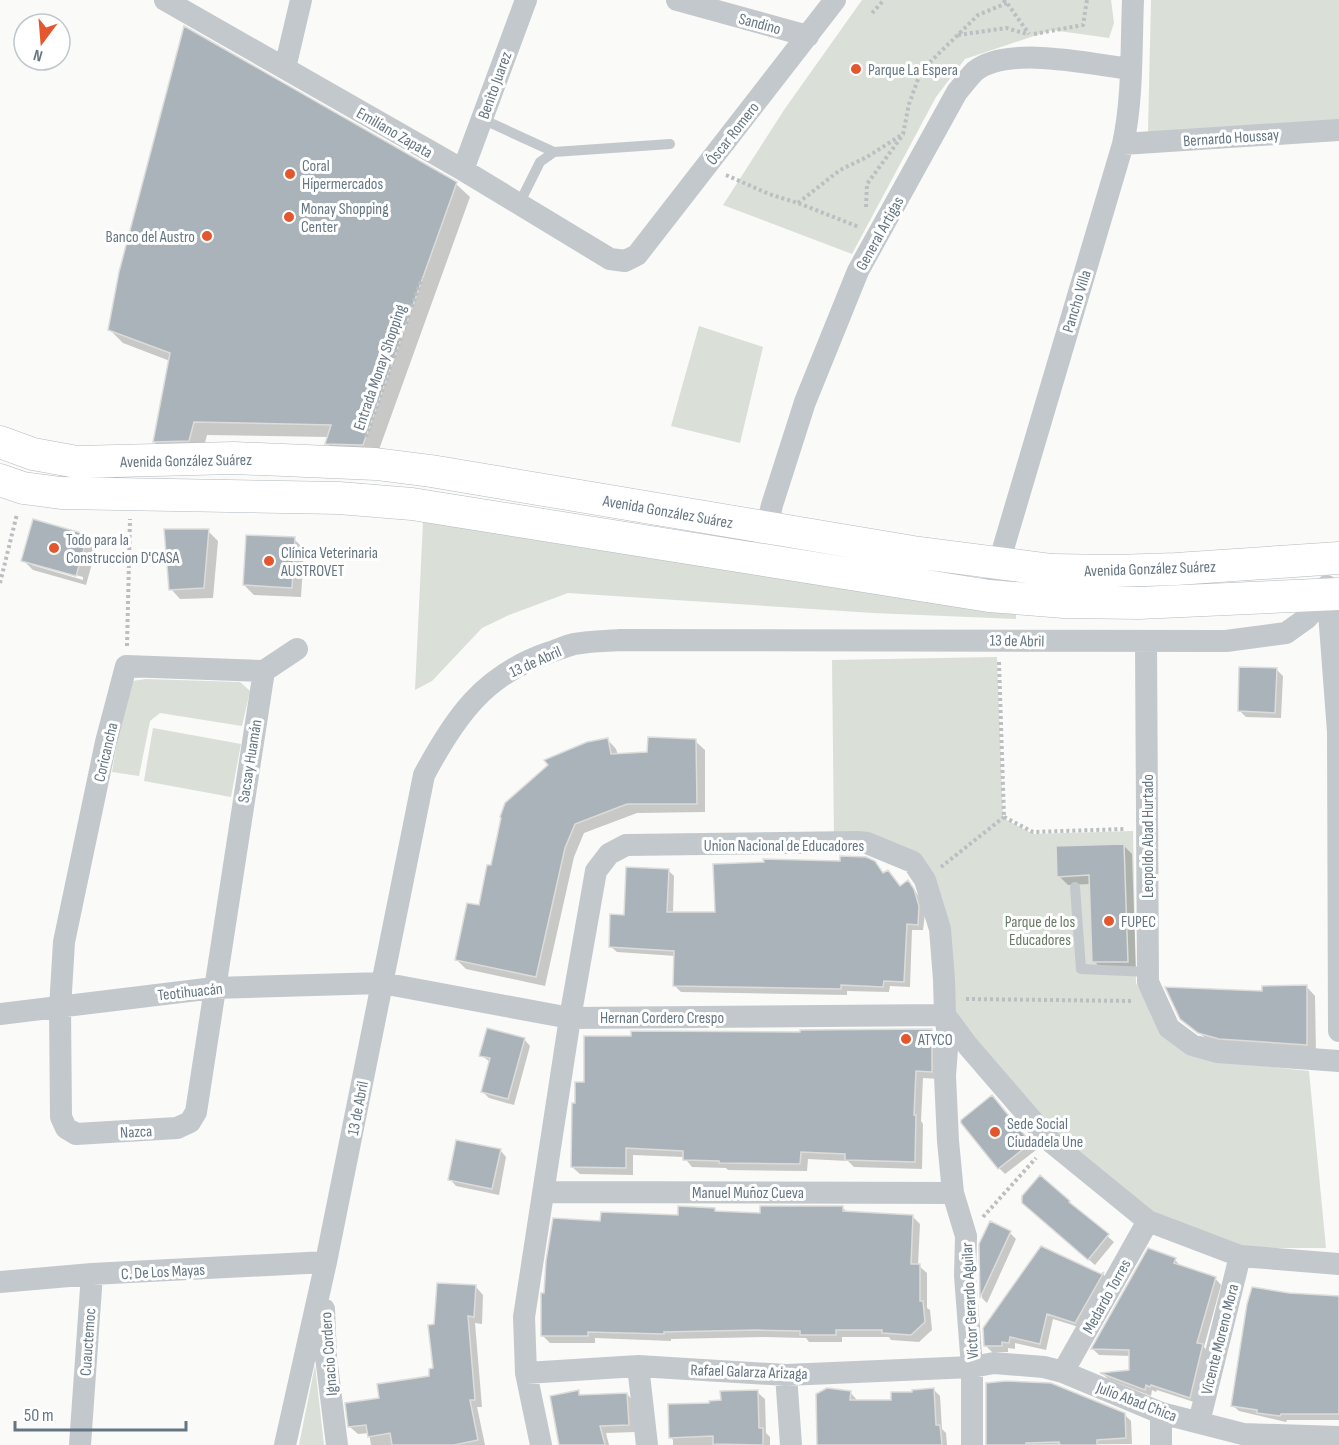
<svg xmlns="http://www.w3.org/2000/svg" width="1339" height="1445" font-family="'Sofia Sans Condensed',sans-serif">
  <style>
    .green { fill: #dadfd7 }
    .shadow { fill: #0003; fill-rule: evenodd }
    .building { fill: #aab3b9; stroke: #dcdcda; stroke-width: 1.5 }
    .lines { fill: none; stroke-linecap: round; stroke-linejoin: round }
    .secondary-casing { stroke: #b3babf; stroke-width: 33 }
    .path { stroke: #bbbfc2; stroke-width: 4; stroke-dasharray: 3 3; stroke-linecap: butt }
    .lane { stroke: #c3c8cc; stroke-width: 10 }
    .street { stroke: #c3c8cc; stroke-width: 22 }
    .secondary { stroke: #fff; stroke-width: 32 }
    .poi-dot { fill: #e4572e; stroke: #fff; stroke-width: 2 }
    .labels { text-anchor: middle; stroke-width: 6; stroke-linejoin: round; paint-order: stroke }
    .street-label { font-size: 16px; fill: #657683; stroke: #fff }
    .poi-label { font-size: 16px; fill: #657683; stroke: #fff; text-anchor: start }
    .park-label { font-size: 16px; fill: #687a64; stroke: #fff }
  </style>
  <rect width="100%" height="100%" fill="#fafaf8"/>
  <path class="green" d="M862,0H1111L1114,23L1109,38L1052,30L965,59L936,97L852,254L723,205L784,110Z
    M1151,0H1339V138L1148,132Z
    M699,326L763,347L740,443L671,426Z
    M423,522L1016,609V619L873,613L568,593L509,615L482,628L432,681L415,690Z
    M997,657L1003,818L1033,834L1133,831L1136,983L1163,1035L1218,1061L1309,1071L1326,1248H1243L1152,1211L1089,1169L957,1018L928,877L834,838L832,660Z
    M146,679L240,682L250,691L242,726L160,713L150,721L139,776L112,772L126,690L132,681Z
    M153,728L241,744L231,797L144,781Z
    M315,1365L324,1445H299Z"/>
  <path class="shadow" d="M185,28L456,184L470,197L376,458L340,457L327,443L329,437L207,435L202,454L168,455L154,442L170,361L123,343L109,329Z
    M208,531L218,541L213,598L180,599L171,589Z
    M87,536L97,546L86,585L33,570L23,560ZM32,562L83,577V580L32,565Z
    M294,539L304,549L301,597L254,595L244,585Z
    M1277,670L1283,676L1281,718L1246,717L1239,710Z
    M607,739L616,749L618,755L649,754L695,741L705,750V812L637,813L584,833L574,857L545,986L466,969L457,960L480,907L492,867Z
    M1123,845L1132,854L1136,971L1103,970L1094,961L1091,884L1068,885L1059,876Z
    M874,862L885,874L888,872L901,887L908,882L914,889L919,897L925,914L923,930H912L910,987L890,986L889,992L847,991V995L681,992L674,985L676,956L617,952L610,946L625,916L668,870L674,876L673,913L716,914Z
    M1306,986L1315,996L1316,1054L1209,1041L1181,1018Z
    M932,1030L939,1038V1079L923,1078L921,1121L923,1124L922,1169L854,1167L848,1161L808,1159L807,1171L728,1170L726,1168L692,1167L684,1157L633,1155V1175L580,1174L572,1167L576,1104L586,1084L801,1033Z
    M524,1039L530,1046L514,1105L489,1098L483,1092L490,1062L481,1055Z
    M998,1103L1036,1150L1005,1174L999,1168Z
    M500,1150L506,1157L499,1195L456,1186L450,1179Z
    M1040,1177L1114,1242L1095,1265L1021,1200Z
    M843,1208L848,1213L912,1216L920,1224L918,1265L927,1273V1308L930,1310L932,1330L919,1342L891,1340L889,1337H842V1342H809L806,1338L764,1337L671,1339V1341L595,1338V1343H550L543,1336L546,1294L602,1222L679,1217L715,1210L718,1213L762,1214Z
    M1010,1233L1016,1239L987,1303L982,1298L981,1244Z
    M1041,1247L1102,1276L1103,1274L1108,1280L1082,1328L1053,1319L1046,1350L1015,1343V1349L1008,1348V1352H992L985,1345Z
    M1175,1260L1181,1266L1215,1278L1221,1285L1204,1347L1208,1352L1197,1403L1157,1390L1156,1392L1152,1390L1151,1396L1108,1379L1103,1374L1131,1372V1356L1099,1355L1093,1349Z
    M476,1287L483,1295L482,1324L475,1323L482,1407H477L485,1445H371L369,1433L358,1434L350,1427L381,1400L431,1378L435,1370V1326Z
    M1289,1295L1339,1298V1420H1287L1286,1422L1239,1411L1232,1405Z
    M934,1390L940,1396L942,1429L946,1433L947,1445H819L850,1392L856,1399V1402H892Z
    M578,1392L582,1396L627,1394L634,1402L636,1432L606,1433L609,1445H561Z
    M757,1392L765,1399L766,1433L770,1437V1445H673V1440L671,1438L710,1404Z
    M1124,1414L1131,1421L1132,1444L987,1445Z"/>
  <path class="building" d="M184,26L457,182L363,445L325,444L331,425L194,422L189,441L153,442L170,353L108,330L119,272Z
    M33,519L88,535L76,576L21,561Z
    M164,529H209L204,588L169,590Z
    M246,535L295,537L292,588L243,585Z
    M1239,667L1277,668L1275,713L1238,711Z
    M648,737L696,739L697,804H627L575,824L565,848L536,977L455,960L467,903L479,905L487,865H491L501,818L500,817L505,803L548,765L544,760L587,742L608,738L611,754L647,752Z
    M1124,844L1128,962H1092L1089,875L1057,877L1056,846Z
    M840,856L866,857L875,861L883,873L888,870L900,886L908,880L914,889L919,906L918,925L907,924L904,982L884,981L883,987L841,985V989L673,986L674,951L609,947L610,914L624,915L626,867L669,869L667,912H715L713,864L764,862L763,859L840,861Z
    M1307,985V1045L1219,1039L1198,1033L1180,1019L1165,987L1262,991V986Z
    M487,1028L525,1038L508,1099L481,1092L490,1058L479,1056Z
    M932,1029V1072L916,1071L914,1115H916L915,1162L845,1160V1154L801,1152L800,1164L719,1163V1161L683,1160V1151L626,1148V1168L571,1167L572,1103H575V1082H584V1036H631V1031L800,1032V1030Z
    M992,1095L1031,1143L998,1169L961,1123V1120Z
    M456,1140L501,1149L492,1189L448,1180Z
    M1040,1175L1070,1201L1069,1202L1109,1234L1088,1260L1022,1203V1196Z
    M678,1206L715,1208V1211L760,1213V1206H843V1211L913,1215L911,1264H920V1301H923L925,1322L911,1335L882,1333V1330H836V1335H800V1331L756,1330L664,1332V1334L588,1332V1336H541V1293H544L546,1261L553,1218L600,1221L601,1212L678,1215Z
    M990,1221L1011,1231L980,1298L979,1244Z
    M1041,1246L1101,1274L1104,1272L1075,1323L1047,1314L1040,1344L1010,1337L1009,1343L1002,1342V1346H984L983,1328Z
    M1148,1248L1176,1258L1174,1263L1216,1277L1197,1343L1203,1344L1190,1398L1151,1385L1150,1387L1146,1385L1145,1390L1100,1373L1129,1370V1350L1091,1349Z
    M437,1283L476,1285L474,1317L468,1316L475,1400H470L478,1440L454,1445H392L390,1433L368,1437L366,1425L348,1427L345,1403L379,1398L377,1384L429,1376V1369L433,1368L428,1325L434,1324Z
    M1252,1287L1289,1293L1339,1296V1414H1281L1280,1416L1257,1413V1410L1231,1406L1247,1304Z
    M1006,1381L1051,1383L1125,1413L1126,1438L1097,1440V1445H1060L1059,1442L1026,1443V1445H986V1383Z
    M827,1388L851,1391L850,1400H891V1392H912V1390L934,1388L936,1425H940L942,1445H817L816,1394Z
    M579,1390V1395L627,1393L629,1425L600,1426L605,1445H559L550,1396Z
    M758,1390L759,1428H763V1445L713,1444V1436L669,1438L668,1404L709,1403V1401L721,1400L720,1391Z"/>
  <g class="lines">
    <g class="secondary-casing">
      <path id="secondary" d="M0,442L33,454L77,462L234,458L376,464L431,471L913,552L1052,570L1115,571L1176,569L1339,558
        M0,480L23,488L61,493L339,498L412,504L989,596L1064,602L1139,603L1339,594"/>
    </g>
    <path class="path" d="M1003,0L1007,3L1029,34
      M872,13L884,0
      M1034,34L1083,25L1087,0
      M958,35L1006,28L1027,34
      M726,175L769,194L798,203L859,227
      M798,203L840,170L867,157L903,134L909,104L921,71L978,15L1007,3
      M866,207L867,184L902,136
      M366,437L422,278
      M0,583L17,514
      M127,646L130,519
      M999,662L1004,817
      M1004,817L1033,832L1125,829
      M941,867L1004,817
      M966,999L1132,1001
      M983,1217L1036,1158"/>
    <path class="lane" d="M482,119L554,152
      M519,204L540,162L554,152L670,144
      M1075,887L1081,969L1148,972"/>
    <path class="street" d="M165,0L463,170L610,259L625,261L637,255L835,0
      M677,0L808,36
      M285,68L301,0
      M1123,144L1339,130
      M463,170L526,0
      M764,540L772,505L805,402L858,271L957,92C963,85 969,77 975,71C1007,45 1091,64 1130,69
      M995,576L1123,144C1133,98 1131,48 1133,0
      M1327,586L1338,732L1339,1031
      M1146,642L1148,982L1169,1028L1192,1045L1217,1052L1339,1061
      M126,666L264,671L196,1112L190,1122L177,1128L76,1134L66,1128L61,1117L60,1008L64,942L106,742Z
      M264,671L297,649
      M0,1014L214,988L382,983L570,1018L945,1015L948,1035L945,1076L948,1141L953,1193L966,1236L965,1276L972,1367V1445
      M544,1192L953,1193
      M0,1282L92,1274L326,1262
      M324,1309L326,1357L337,1445
      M638,1366L647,1445
      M1063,1372L1148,1221
      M526,1373L638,1366L786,1375L972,1367L994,1363L1044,1367L1063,1372L1161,1413L1243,1434L1339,1437
      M786,1375L791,1445
      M1161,1413V1445
      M1199,1422L1240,1256
      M80,1445L92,1274
      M285,1445L326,1262L424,775C455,717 484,675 548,653C557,650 566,646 574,644C589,641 605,641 620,640L1226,641L1286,633L1307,618L1333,589
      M541,1445L526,1373L524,1317L570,1018L596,871L609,854L626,845L858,842L867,843L913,862L925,880L940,929L944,980L945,1015L968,1046L1051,1142L1148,1221L1240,1256L1339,1264"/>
    <use href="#secondary" class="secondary"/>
  </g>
  <g class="poi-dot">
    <circle cx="856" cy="69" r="6"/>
    <circle cx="290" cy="174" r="6"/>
    <circle cx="289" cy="217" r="6"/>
    <circle cx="207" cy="236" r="6"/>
    <circle cx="54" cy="548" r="6"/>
    <circle cx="269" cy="561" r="6"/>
    <circle cx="1109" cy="921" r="6"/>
    <circle cx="906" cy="1039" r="6"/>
    <circle cx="995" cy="1132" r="6"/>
  </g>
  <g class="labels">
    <g class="street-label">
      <text transform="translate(760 23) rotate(15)" y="6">Sandino</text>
      <text transform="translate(494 85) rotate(-70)" y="6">Benito Juarez</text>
      <text transform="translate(395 132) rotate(30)" y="6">Emiliano Zapata</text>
      <text transform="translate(732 133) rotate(-52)" y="6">Óscar Romero</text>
      <text transform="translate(1231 137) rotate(-4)" y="6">Bernardo Houssay</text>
      <text transform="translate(879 233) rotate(-61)" y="6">General Artigas</text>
      <text transform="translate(1076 301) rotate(-73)" y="6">Pancho Villa</text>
      <text transform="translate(379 367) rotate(-71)" y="6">Entrada Monay Shopping</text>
      <text transform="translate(186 460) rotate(-1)" y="6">Avenida González Suárez</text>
      <text transform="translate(668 511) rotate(10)" y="6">Avenida González Suárez</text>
      <text transform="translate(1150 568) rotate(-2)" y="6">Avenida González Suárez</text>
      <text transform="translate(1017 640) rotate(1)" y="6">13 de Abril</text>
      <text transform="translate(535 661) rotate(-24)" y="6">13 de Abril</text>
      <text transform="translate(105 752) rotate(-77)" y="6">Coricancha</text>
      <text transform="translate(249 761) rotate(-81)" y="6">Sacsay Huamán</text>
      <text transform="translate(1147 836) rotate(-90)" y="6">Leopoldo Abad Hurtado</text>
      <text x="784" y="851">Union Nacional de Educadores</text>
      <text transform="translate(190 991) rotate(-6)" y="6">Teotihuacán</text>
      <text x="662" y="1023">Hernan Cordero Crespo</text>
      <text transform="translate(357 1108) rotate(-79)" y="6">13 de Abril</text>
      <text transform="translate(136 1131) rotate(-3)" y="6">Nazca</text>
      <text x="748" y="1198">Manuel Muñoz Cueva</text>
      <text transform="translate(163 1271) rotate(-3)" y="6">C. De Los Mayas</text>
      <text transform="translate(1106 1296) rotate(-61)" y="6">Medardo Torres</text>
      <text transform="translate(969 1301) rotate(-93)" y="6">Víctor Gerardo Aguilar</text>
      <text transform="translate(1219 1339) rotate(-76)" y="6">Vicente Moreno Mora</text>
      <text transform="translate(87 1342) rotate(-86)" y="6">Cuauctemoc</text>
      <text transform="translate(328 1354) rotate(-94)" y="6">Ignacio Cordero</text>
      <text transform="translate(749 1371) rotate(2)" y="6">Rafael Galarza Arizaga</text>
      <text transform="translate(1137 1401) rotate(21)" y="6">Julio Abad Chica</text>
    </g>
    <g class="poi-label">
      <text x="868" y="75">Parque La Espera</text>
      <text x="302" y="171">Coral<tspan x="302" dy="18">Hipermercados</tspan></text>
      <text x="301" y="214">Monay Shopping<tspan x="301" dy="18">Center</tspan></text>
      <text x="195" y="242" text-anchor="end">Banco del Austro</text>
      <text x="66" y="545">Todo para la<tspan x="66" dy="18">Construccion D'CASA</tspan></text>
      <text x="281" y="558">Clínica Veterinaria<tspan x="281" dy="18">AUSTROVET</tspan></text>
      <text x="1121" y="927">FUPEC</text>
      <text x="918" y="1045">ATYCO</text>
      <text x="1007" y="1129">Sede Social<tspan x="1007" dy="18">Ciudadela Une</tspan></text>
    </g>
    <g class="park-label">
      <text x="1040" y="927">Parque de los<tspan x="1040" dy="18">Educadores</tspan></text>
    </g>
  </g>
  <g transform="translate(42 42) rotate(196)"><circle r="28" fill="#ffffff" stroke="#c1c8cd" stroke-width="1.5"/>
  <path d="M0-4.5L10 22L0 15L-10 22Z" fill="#e4572e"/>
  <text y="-9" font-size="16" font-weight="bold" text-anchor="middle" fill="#657683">N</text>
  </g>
  <path d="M15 1421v9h171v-9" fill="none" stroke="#657683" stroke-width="3"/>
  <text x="24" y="1421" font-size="18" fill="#657683" stroke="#ffffff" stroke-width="4.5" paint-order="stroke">50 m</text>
</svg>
